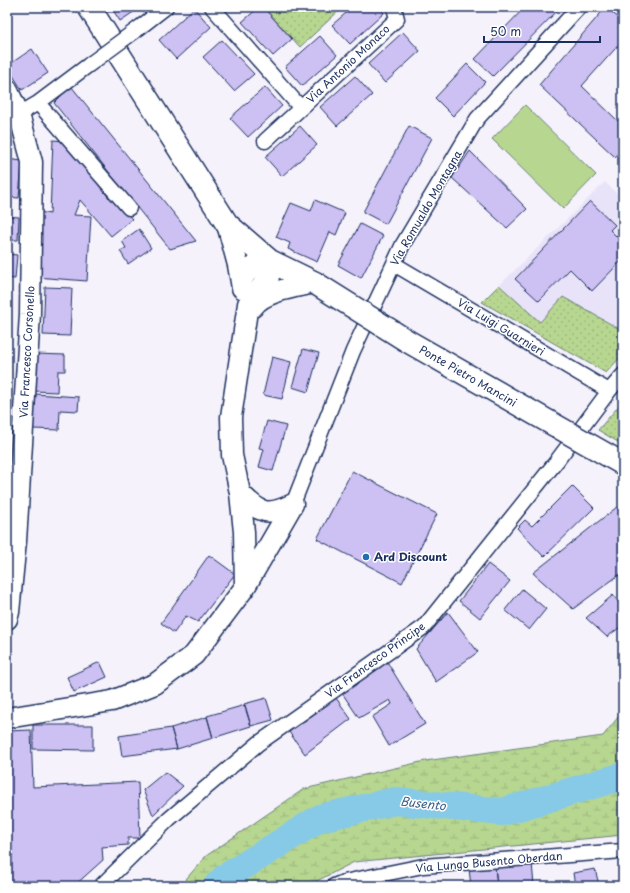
<svg xmlns="http://www.w3.org/2000/svg" width="630" height="893" font-family="'Playpen Sans',sans-serif">
  <style>
    .built { fill: #e9e3f9 }
    .grass { fill: url(#grass-dots); stroke: #698277 }
    .wetland { fill: url(#wetland-marsh); stroke: #698277 }
    .garden { fill: #b7d690; stroke: #698277 }
    .lines { fill: none; stroke-linecap: round; stroke-linejoin: round }
    .stream { stroke: #5c8cb1; stroke-width: 4.5 }
    .river { stroke: #87cae8; stroke-width: 28 }
    .building { fill: #cdc0f2; stroke: #1b2f5e }
    .street-casing { stroke: #1b2f5e; stroke-width: 17 }
    .secondary-casing { stroke: #1b2f5e; stroke-width: 23 }
    .primary-casing { stroke: #1b2f5e; stroke-width: 25 }
    .street { stroke: #fff; stroke-width: 14 }
    .secondary { stroke: #fff; stroke-width: 20 }
    .primary { stroke: #fff; stroke-width: 22 }
    .street-bridge-casing { stroke: #1b2f5e; stroke-width: 17; stroke-linecap: butt }
    .primary-bridge-casing { stroke: #1b2f5e; stroke-width: 25; stroke-linecap: butt }
    .street-bridge { stroke: #fff; stroke-width: 14 }
    .primary-bridge { stroke: #fff; stroke-width: 22 }
    .poi-dot { fill: #1f6fb2; stroke: #fff; stroke-width: 1.5 }
    .labels { text-anchor: middle; stroke-width: 3; stroke-linejoin: round; paint-order: stroke }
    .street-label { font-size: 11px; fill: #1b2f5e; stroke: #fff }
    .poi-label { font-size: 11px; font-weight: bold; fill: #1b2f5e; stroke: #fff; text-anchor: start }
    .water-label { font-size: 12px; font-style: italic; fill: #3b5e87; stroke: #fff }
  </style>
  <defs>
    <pattern id="grass-dots" width="8" height="8" patternUnits="userSpaceOnUse"><rect width="8" height="8" fill="#b7d690"/><path d="M2 2h.1M6 6h.1" fill="none" stroke="#9db87f" stroke-width="1.8" stroke-linecap="round"/></pattern>
    <pattern id="wetland-marsh" width="20" height="14" patternUnits="userSpaceOnUse"><rect width="20" height="14" fill="#b7d690"/><path d="M1 5h8M5 5V1M11 12h8M15 12V8" fill="none" stroke="#9db87f"/></pattern>
  </defs>
  <rect width="100%" height="100%" fill="#f5f2fc"/>
  <filter id="ink" filterUnits="userSpaceOnUse"><feTurbulence type="fractalNoise" baseFrequency=".025" numOctaves="2"/><feDisplacementMap in="SourceGraphic" scale="8" xChannelSelector="R" yChannelSelector="G"/><feConvolveMatrix kernelMatrix="1 2 1 2 8 2 1 2 1" color-interpolation-filters="sRGB"/></filter>
  <g filter="url(#ink)">
    <path class="built" d="M605,182L623,200V354L606,373L482,302Z"/>
    <path class="grass" d="M263,7H343L300,47Z
      M499,285L540,322L563,297L623,331V354L606,373L482,302Z
      M623,401V445L598,430Z"/>
    <path class="wetland" d="M623,711V835L354,862L307,886H180L206,856L304,789L425,761L603,736Z"/>
    <path class="garden" d="M525,105L596,175L563,209L492,139Z"/>
    <g class="lines">
      <path class="stream" d="M241,886L246,865"/>
      <path class="river" d="M217,886L226,877L320,818L395,801L502,812L623,776"/>
    </g>
    <path class="building" d="M111,7H141L120,21Z
      M259,7H263L292,39L273,56L242,22Z
      M353,7H379L384,13L350,44L332,25Z
      M525,7H561L493,76L475,59Z
      M606,7L623,22V40L582,86L618,121L623,115V148L615,157L539,85Z
      M194,8L211,27L176,59L159,40Z
      M403,32L420,51L385,83L368,64Z
      M320,36L337,55L302,86L285,67Z
      M222,40L254,74L234,91L203,57Z
      M32,49L48,73L22,90L7,66Z
      M467,64L485,82L453,116L435,98Z
      M355,76L372,95L337,126L320,107Z
      M71,86L196,241L170,249L54,103Z
      M265,87L282,106L248,137L230,118Z
      M300,126L317,145L282,176L265,157Z
      M409,126L432,138L386,224L363,212Z
      M53,140L65,141L109,198L112,196L132,219L111,236L80,200L74,215L91,216L87,281L35,277L40,212L50,214Z
      M470,151L527,209L507,228L452,178Z
      M7,159L22,161L19,198L7,197Z
      M315,200L345,213L336,235L330,232L317,262L288,249L290,243L276,237L291,203L311,211Z
      M590,201L615,225L610,230L617,237L623,231V259L592,291L570,269L539,301L515,279Z
      M7,216L19,217L18,240H7Z
      M360,224L383,236L361,278L338,265Z
      M139,229L151,248L128,264L120,251L126,248L122,241Z
      M7,254L17,255L15,279L7,278Z
      M45,287L72,288L70,336L43,335Z
      M7,290H10L9,313H7Z
      M303,349L319,353L308,392L292,387Z
      M36,354L65,355V371H58L57,392L34,391Z
      M272,357L291,362L282,399L263,395Z
      M35,394L79,397L78,411L60,410L59,430L33,429Z
      M267,421L286,426L273,471L259,467L264,449L259,448Z
      M352,471L437,514L402,583L317,539Z
      M572,486L594,508L544,557L517,528L525,520L532,526Z
      M617,507L623,516V572L573,609L533,573Z
      M209,555L235,574L198,622L186,616L174,633L161,623Z
      M488,564L510,581L480,618L459,601Z
      M522,589L546,609L529,630L505,610Z
      M613,595L623,608V625L607,637L586,618Z
      M448,612L478,652L436,682L416,649Z
      M386,660L425,724L389,746L372,717L392,704L390,700L359,718L342,693Z
      M100,662L107,677L74,692L67,677Z
      M266,698L273,720L251,726L244,704Z
      M336,698L351,719L305,754L289,732Z
      M245,705L251,726L213,738L207,716Z
      M207,717L213,738L177,749L171,728Z
      M33,725H93V750L33,749Z
      M171,728L177,749L122,756L119,736Z
      M31,730L33,787L138,782L140,838H128V845L102,847L103,860L74,886H7V731Z
      M165,772L183,786L153,815L143,790Z
      M532,863L534,886H497L495,866Z
      M495,866L497,886H471L469,869Z
      M595,869L599,885L575,886L573,873Z"/>
    <g class="lines">
      <g class="street-casing">
        <path id="street" d="M212,7L301,108L397,19L394,7
          M139,28L166,7
          M38,103L129,208
          M7,116L19,114L38,103L90,64
          M265,141L301,108
          M394,264L609,391
          M293,504L353,351L403,244L477,119L579,7
          M101,886L169,819L259,743L424,627L556,462L609,391L623,375
          M334,886L344,882L423,866L623,851"/>
      </g>
      <g class="secondary-casing">
        <path id="secondary" d="M7,89L19,114L32,162L30,314L16,541L9,612L7,619
          M227,224L238,265L242,288
          M241,281C249,267 255,265 270,261L269,277L248,304L231,417L232,455L240,493L244,532L245,587
          M253,307C263,291 297,287 315,283
          M240,493C260,513 266,517 293,504
          M7,718L112,701L155,684L194,655L245,587L293,504"/>
      </g>
      <g class="primary-casing">
        <path id="primary" d="M89,7L227,224L270,261L315,283"/>
      </g>
      <use href="#street" class="street"/>
      <use href="#secondary" class="secondary"/>
      <use href="#primary" class="primary"/>
      <g class="street-bridge-casing">
        <path id="street-bridge" d="M90,64L139,28"/>
      </g>
      <g class="primary-bridge-casing">
        <path id="primary-bridge" d="M315,283L409,342L623,464"/>
      </g>
      <use href="#street-bridge" class="street-bridge"/>
      <use href="#primary-bridge" class="primary-bridge"/>
    </g>
  </g>
  <circle class="poi-dot" cx="366" cy="557" r="4"/>
  <g class="labels">
    <g class="street-label">
      <text transform="translate(348 64) rotate(-43)" y="4">Via Antonio Monaco</text>
      <text transform="translate(426 208) rotate(-60)" y="4">Via Romualdo Montagna</text>
      <text transform="translate(501 327) rotate(31)" y="4">Via Luigi Guarnieri</text>
      <text transform="translate(27 352) rotate(-87)" y="4">Via Francesco Corsonello</text>
      <text transform="translate(468 376) rotate(30)" y="4">Ponte Pietro Mancini</text>
      <text transform="translate(375 660) rotate(-36)" y="4">Via Francesco Principe</text>
      <text transform="translate(489 862) rotate(-5)" y="4">Via Lungo Busento Oberdan</text>
    </g>
    <g class="poi-label">
      <text x="374" y="561">Ard Discount</text>
    </g>
    <g class="water-label">
      <text transform="translate(423 804) rotate(6)" y="4">Busento</text>
    </g>
  </g>
  <rect width="630" height="893" fill="none" stroke="#fff" stroke-width="24"/>
  <rect x="12" y="12" width="606" height="869" fill="none" stroke="#1b2f5e" stroke-width="1.5" filter="url(#ink)"/>
  <path d="M484 36v6h116v-6" fill="none" stroke="#1b2f5e" stroke-width="2"/>
  <text x="490" y="36" font-size="12" fill="#1b2f5e" stroke="#ffffff" stroke-width="3" paint-order="stroke">50 m</text>
</svg>
